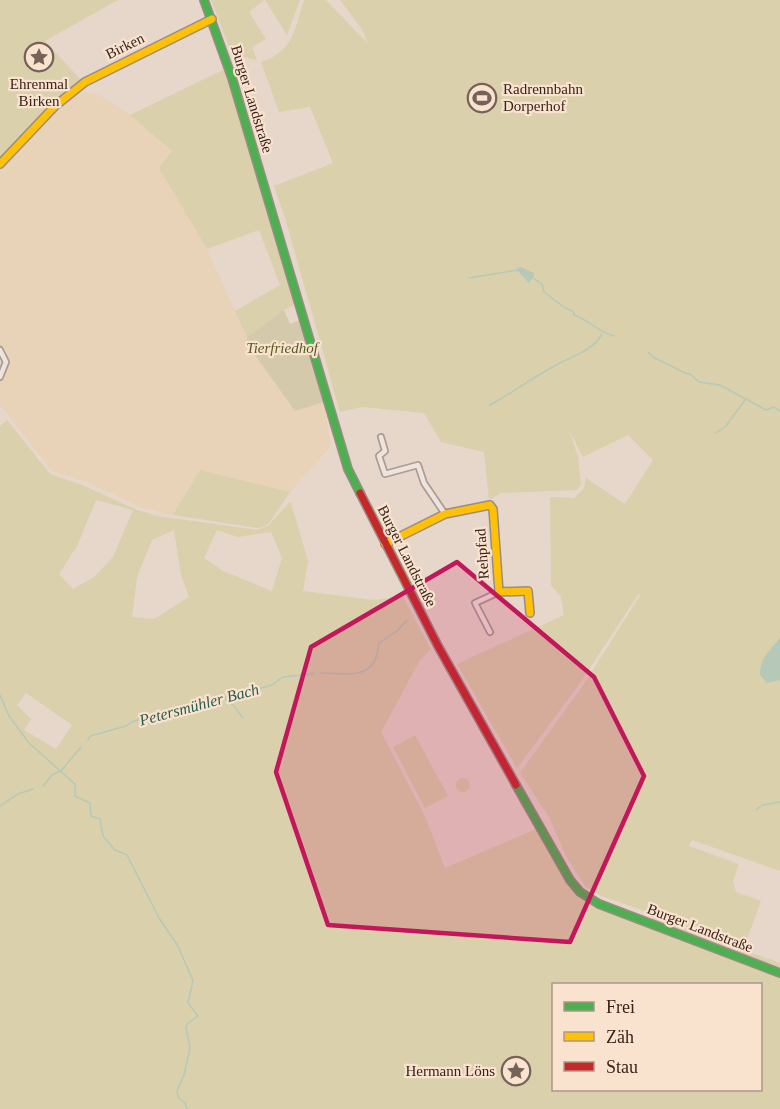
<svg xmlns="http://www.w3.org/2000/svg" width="780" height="1109" font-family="Georgia,serif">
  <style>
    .farmland { fill: #e8d3b9 }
    .green { fill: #dad0ab; fill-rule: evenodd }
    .cemetery { fill: #d4caab }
    .water { fill: #b6c9b9 }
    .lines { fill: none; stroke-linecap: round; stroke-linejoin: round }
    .stream { stroke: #b6c9b9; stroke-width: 1.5 }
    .street-casing { stroke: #ab9c94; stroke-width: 8 }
    .fast-casing { stroke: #9a8c84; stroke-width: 10 }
    .slow-casing { stroke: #9a8c84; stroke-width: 10 }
    .jam-casing { stroke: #9a8c84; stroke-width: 10 }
    .street { stroke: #ede5dd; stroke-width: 4.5 }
    .fast { stroke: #4caf50; stroke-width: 7 }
    .slow { stroke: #ffc107; stroke-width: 7 }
    .jam { stroke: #c62828; stroke-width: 7 }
    .marked { fill: #c2185b; fill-opacity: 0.2; stroke: #c2185b; stroke-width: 4.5; stroke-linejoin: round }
    .labels { text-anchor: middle; stroke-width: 4.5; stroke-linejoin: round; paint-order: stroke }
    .street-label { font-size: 15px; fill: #3a231b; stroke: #f9e3cf }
    .poi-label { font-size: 15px; fill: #3a231b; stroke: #f9e3cf }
    .park-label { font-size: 15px; font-style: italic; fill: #585920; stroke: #f9e3cf }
    .water-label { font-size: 16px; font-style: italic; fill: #295c4c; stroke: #f9e3cf }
  </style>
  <rect width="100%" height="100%" fill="#e6d7ca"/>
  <path class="farmland" d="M77,91L99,95L130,115L172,151L160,169L207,249L247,337V344L295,410L324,402L331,446L290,492L200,470L173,515L142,508L87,482L52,471L0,405V381L8,366L7,357L0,347V169L57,108Z"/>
  <path class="green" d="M0,0H118L45,41L81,80L0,160Z
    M211,0H264L249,12L266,39L252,47L257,60L232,54Z
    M265,0H300L287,35Z
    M304,0H326L368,44L362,29L340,0H780V871L692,840L689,846L739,864L733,881L736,892L761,901L743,950L780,963V1109H0V426L7,420L50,474L82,485L137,510L157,516L257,530L268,526L289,503H291L308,561L303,591L373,600L403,597L431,649L420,660L381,732L424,814L445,868L536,829C547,848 557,871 572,888C589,908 626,919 650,927L653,914L599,895L585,886L566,856L549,817L520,773L584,684L641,594L638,595L580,683L517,768L457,664L564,615L561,597L551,585L550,497L574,498L584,488L586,478L625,504L653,460L628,435L583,457L569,430L578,457L581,485L576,490L501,493L489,500L484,452L441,442L424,413L361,407L340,412L286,221L274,186L333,163L310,107L279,112L261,62C293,52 295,29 304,0ZM96,500L133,510L113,557L94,577L73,589L59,574L77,546ZM174,530L181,575L189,597L154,619L132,617L137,577L152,540ZM217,530L238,537L271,532L282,558L272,591L223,571L204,558ZM26,693L72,725L56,749L24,730L31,719L17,705ZM554,984H760V1090H554Z
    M225,69L295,304L284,310L247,337L235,311L280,285L259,230L207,249L159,168L172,151L130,115Z
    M200,470L290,492L269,523L264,527L257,528L173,515Z
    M415,735L448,796L425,808L393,747Z
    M456 785a7 7 0 1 1 14 0a7 7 0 1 1-14 0Z"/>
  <path class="cemetery" d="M284,310L290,324L300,320L324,402L295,411L247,344V337Z"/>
  <path class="water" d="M521,267L534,273V276L529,283L516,269Z
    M780,638V680L767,683L760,675C759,659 770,650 780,638Z"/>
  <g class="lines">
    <path class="stream" d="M469,278L518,270
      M533,278L542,284L544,292L565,308L573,311L574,315C589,320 598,332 614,336
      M648,352L653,357L685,373L690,374L699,382L720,385L766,410L774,407L780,411
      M490,405C514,392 536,375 560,363C577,354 592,351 602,334
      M716,433L726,426L745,400
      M321,673C339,673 364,679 374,662C377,657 378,649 379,643L397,631L407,620
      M0,695L9,716L29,743L75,784V796L90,803L91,816L100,819L103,836L115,850L127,855L159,918L178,946L193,981L188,1003L198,1016L188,1023L186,1027L190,1048L184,1075L177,1091L178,1097L185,1103L187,1109
      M225,699L234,706L243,718
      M88,740L90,736L126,726L132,722L165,710L182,706H200L224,698L235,692L258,689L272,685L283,677L313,674
      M43,786L53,774L61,771L81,747
      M0,806L18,794L33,789
      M756,810L763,805L780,802"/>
    <g class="street-casing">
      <path id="street" d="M0,350L6,362L0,377
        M381,437L385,451L379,456L385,474L418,465L424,483L445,514
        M490,632L475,603L499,592"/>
    </g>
    <g class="fast-casing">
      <path id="fast" d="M204,0L232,78L348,469L360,493
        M516,785L570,880L580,892L599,904L780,973"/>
    </g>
    <g class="slow-casing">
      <path id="slow" d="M0,164L55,106L85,82L212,19
        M385,544L445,514L490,505L493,509L499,592L528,591L530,613"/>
    </g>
    <g class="jam-casing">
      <path id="jam" d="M360,493L438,646L516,785"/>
    </g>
    <use href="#street" class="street"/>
    <use href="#fast" class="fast"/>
    <use href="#slow" class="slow"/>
    <use href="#jam" class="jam"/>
  </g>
  <path class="marked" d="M457,562L594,677L644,776L570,942L328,925L276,772L311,647Z"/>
  <defs>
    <g id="sight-ring" transform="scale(1.5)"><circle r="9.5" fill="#f9e3cf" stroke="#766258" stroke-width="1.5"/><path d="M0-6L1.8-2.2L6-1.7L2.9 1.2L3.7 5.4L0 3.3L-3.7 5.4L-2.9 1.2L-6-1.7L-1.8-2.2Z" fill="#766258"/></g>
    <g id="stadium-ring" transform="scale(1.5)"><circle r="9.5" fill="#f9e3cf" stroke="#766258" stroke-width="1.5"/><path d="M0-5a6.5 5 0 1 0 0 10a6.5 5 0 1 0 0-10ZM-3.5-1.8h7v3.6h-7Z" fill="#766258"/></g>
  </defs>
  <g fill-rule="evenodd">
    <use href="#sight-ring" x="39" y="57"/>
    <use href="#stadium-ring" x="482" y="98"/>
    <use href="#sight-ring" x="516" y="1071"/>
  </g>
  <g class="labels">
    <g class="street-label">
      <text transform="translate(125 46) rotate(-26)" y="5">Birken</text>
      <text transform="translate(252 99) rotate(73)" y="5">Burger Landstraße</text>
      <text transform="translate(482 554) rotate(-94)" y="5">Rehpfad</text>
      <text transform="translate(407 556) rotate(63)" y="5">Burger Landstraße</text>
      <text transform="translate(700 928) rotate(21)" y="5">Burger Landstraße</text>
    </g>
    <g class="poi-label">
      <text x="39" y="89">Ehrenmal<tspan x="39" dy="17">Birken</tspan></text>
      <text x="503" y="94" text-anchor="start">Radrennbahn<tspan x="503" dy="17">Dorperhof</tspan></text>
      <text x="495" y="1076" text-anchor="end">Hermann Löns</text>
    </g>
    <g class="park-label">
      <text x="282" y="353">Tierfriedhof</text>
    </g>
    <g class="water-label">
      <text transform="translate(199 704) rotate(-15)" y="6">Petersmühler Bach</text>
    </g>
  </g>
  <rect x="552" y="983" width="210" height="108" fill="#f9e3cf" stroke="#ad9687" stroke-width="1.5"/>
  <rect x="564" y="1002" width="30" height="9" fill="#4caf50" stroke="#ad9687" stroke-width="1.5"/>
  <text x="606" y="1013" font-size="18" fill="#3a231b">Frei</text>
  <rect x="564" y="1032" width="30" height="9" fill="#ffc107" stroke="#ad9687" stroke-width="1.5"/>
  <text x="606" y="1043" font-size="18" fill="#3a231b">Zäh</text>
  <rect x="564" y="1062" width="30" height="9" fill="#c62828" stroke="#ad9687" stroke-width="1.5"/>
  <text x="606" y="1073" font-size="18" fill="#3a231b">Stau</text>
</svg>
